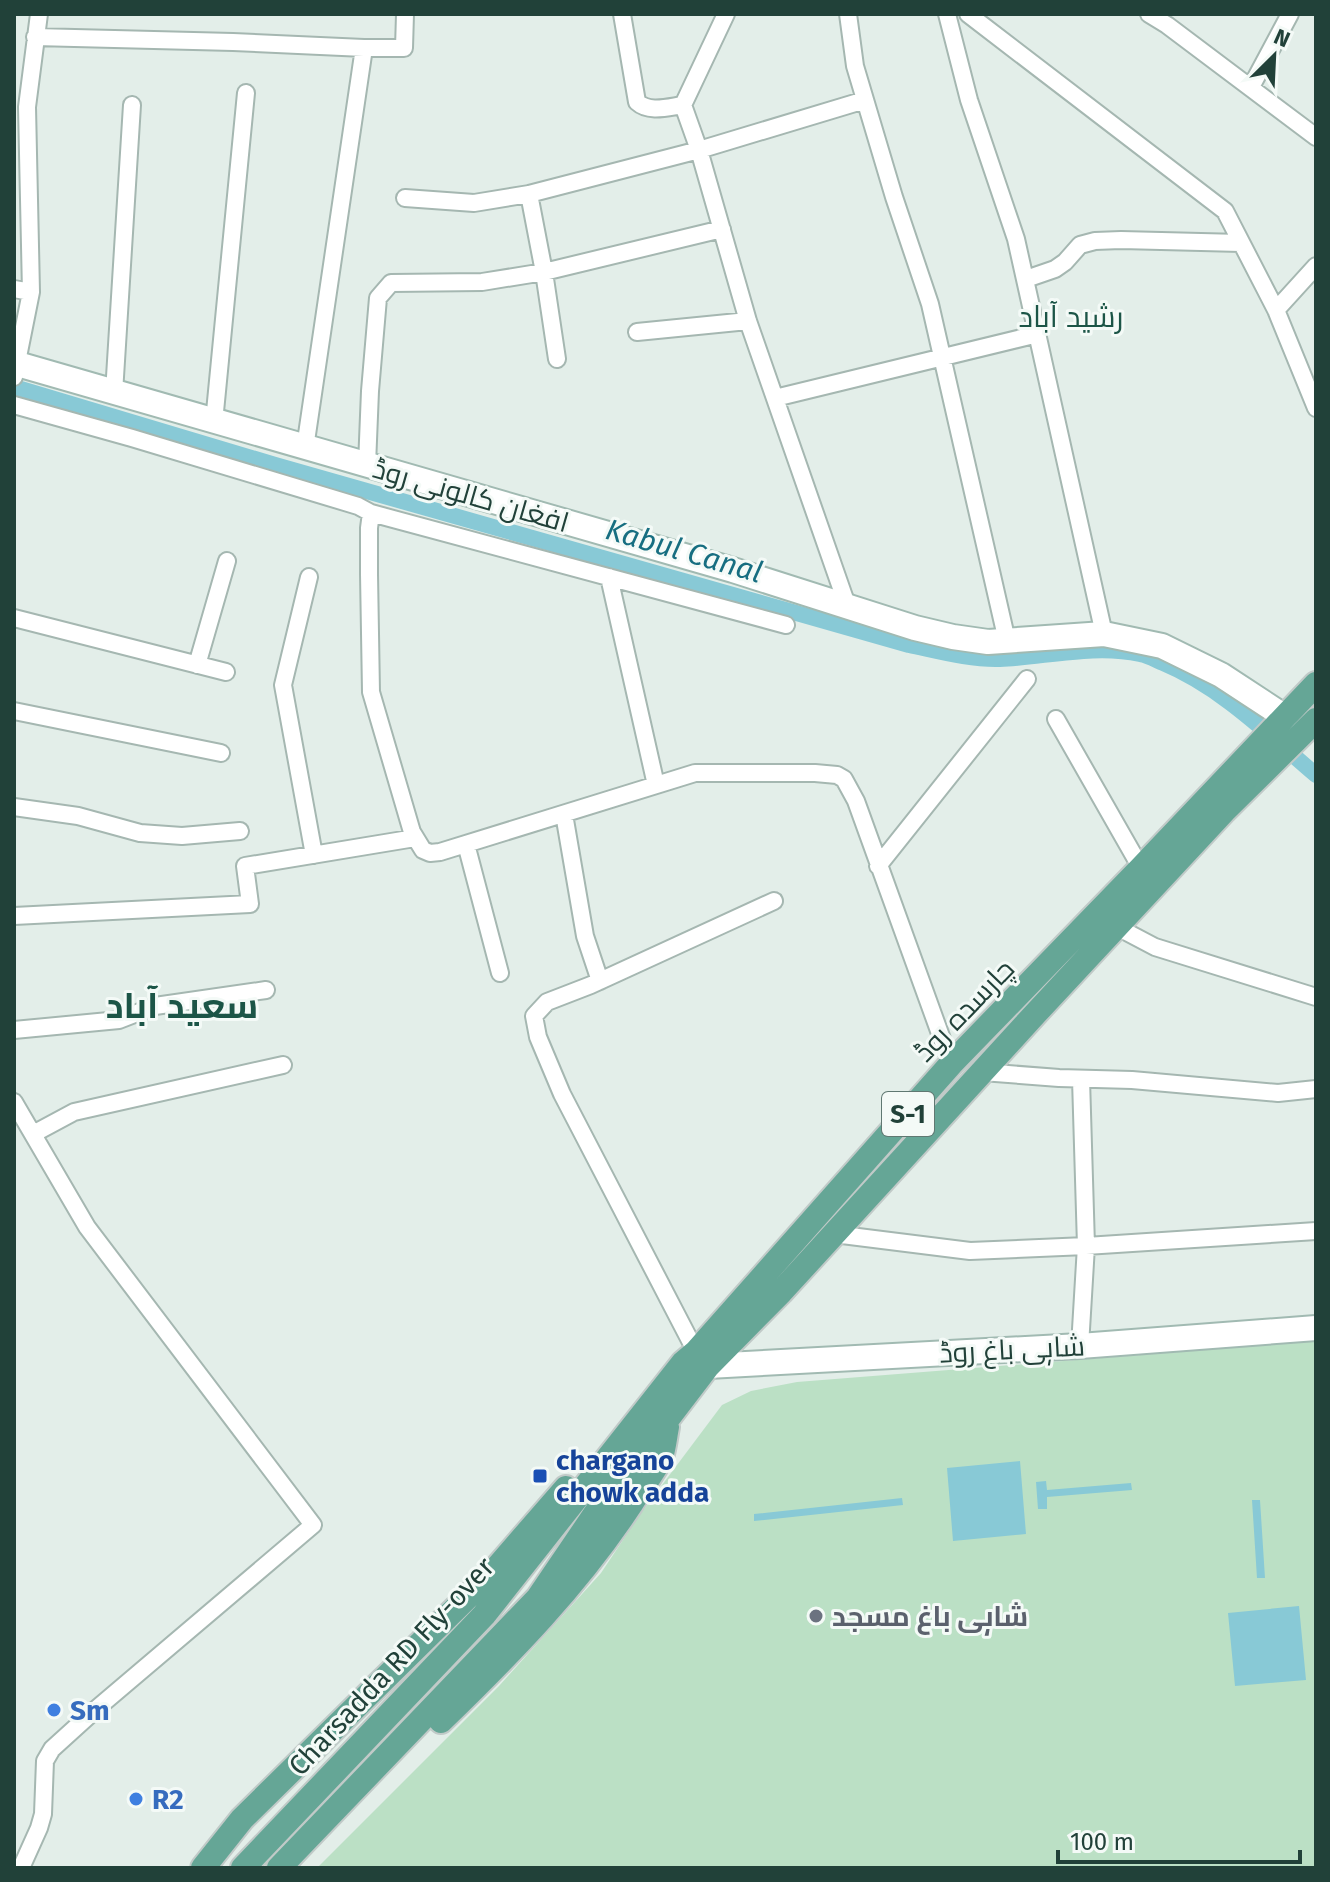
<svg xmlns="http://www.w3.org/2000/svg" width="1330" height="1882" font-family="'Fira Sans',Cairo,sans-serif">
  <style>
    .green { fill: #bbe0c5 }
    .water { fill: #88c9d6 }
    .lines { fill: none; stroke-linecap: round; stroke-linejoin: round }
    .canal { stroke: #88c9d6; stroke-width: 16 }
    .street-casing { stroke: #a5b7b1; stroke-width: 20 }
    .secondary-casing { stroke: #a1bab2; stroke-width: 28 }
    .primary-casing { stroke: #c1cac8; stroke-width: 28 }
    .street { stroke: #fff; stroke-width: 16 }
    .secondary { stroke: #fff; stroke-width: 24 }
    .primary { stroke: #65a696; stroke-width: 24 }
    .transit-dot { fill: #1a4fb4; stroke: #f4faf7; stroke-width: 3 }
    .worship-dot { fill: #6b7280; stroke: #f4faf7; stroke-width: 3 }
    .shop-dot { fill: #3f7fe0; stroke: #f4faf7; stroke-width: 3 }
    .labels { text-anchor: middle; stroke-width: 6; stroke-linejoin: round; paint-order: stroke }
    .shield { fill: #f4faf7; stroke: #607872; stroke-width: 2 }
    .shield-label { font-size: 26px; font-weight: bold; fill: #214139 }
    .street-label { font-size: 28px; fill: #214139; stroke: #f4faf7 }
    .transit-label { font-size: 28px; font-weight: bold; fill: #164399; stroke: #f4faf7; text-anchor: start }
    .worship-label { font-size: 28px; font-weight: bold; fill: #5b616d; stroke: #f4faf7; text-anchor: start }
    .shop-label { font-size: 28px; font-weight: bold; fill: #366cbe; stroke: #f4faf7; text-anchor: start }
    .neighbourhood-label { font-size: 30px; fill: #1c5547; stroke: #f4faf7 }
    .water-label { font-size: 30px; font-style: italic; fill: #176e81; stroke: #f4faf7 }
    .district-label { font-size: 36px; font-weight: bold; fill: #1c5547; stroke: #f4faf7 }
  </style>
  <rect width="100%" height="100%" fill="#e3eee9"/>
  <path class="green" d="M1316,1341V1868H317L499,1686L601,1573L641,1513L722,1405L751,1391L797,1382Z"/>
  <path class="water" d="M1020,1461L1026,1534L953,1541L947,1468Z
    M1046,1481L1047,1490L1131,1483L1132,1490L1047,1497V1509H1038L1036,1482Z
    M902,1498L903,1505L754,1521V1514Z
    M1252,1500H1260L1265,1578H1257Z
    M1299,1606L1306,1680L1235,1686L1228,1613Z"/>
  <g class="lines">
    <path class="canal" d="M14,387L275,465L909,645C938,651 970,660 1000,659C1045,657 1095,644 1140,654C1148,655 1156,660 1163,663C1221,687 1269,735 1316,775"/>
    <g class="street-casing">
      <path id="street" d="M622,14L637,102C649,113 668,107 683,105
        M726,14L683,105L699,150L748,321L847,605
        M848,14L855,66L894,197L930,304L1007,641
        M947,14L969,100L1016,239L1104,634
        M968,14L1225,211L1276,310L1316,408
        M1149,14L1167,25L1316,137
        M35,37L233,42L364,48H404L405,14
        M1251,87L1290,14
        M529,194L544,272L557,359
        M405,198L474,203L529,194L699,150L865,100
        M1026,279L1055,269L1065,262L1080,245L1095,241L1121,240L1241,243
        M14,289L31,292
        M1276,310L1316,266
        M637,332L748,321
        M14,377L31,292L27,107L39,14
        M114,393L132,105
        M775,398L1038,334
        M14,405L132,438L358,506L371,513L786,625
        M214,422L246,93
        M305,448L364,48
        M367,465L370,391L378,298L391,283L482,282L544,272L722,229
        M371,513L369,528V574L371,692L412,832L423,850L430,853L440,852L695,773H815L837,775L844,779L856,801L951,1064
        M309,577L283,685L314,855
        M609,577L656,785
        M14,618L226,672
        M197,665L227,561
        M14,711L221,753
        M1056,719L1141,868
        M14,807L78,816L140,833L182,836L240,831
        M564,814L585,936L600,981
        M466,844L500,973
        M878,866L1027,679
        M14,916L250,904L245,866L415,838
        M1117,927L1155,947L1316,997
        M14,1030L119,1020L155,1006L266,990
        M982,1072L1059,1078L1132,1080L1278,1093L1316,1089
        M14,1102L87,1227L313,1525L95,1710L52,1749L45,1761L43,1814L39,1828L21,1868
        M33,1134L74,1112L283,1065
        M834,1234L970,1251L1086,1246L1316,1231
        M1080,1346L1086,1246L1081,1079
        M696,1352L562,1094L538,1037L534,1016L547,1002L591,985L774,901"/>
    </g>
    <g class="secondary-casing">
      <path id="secondary" d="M14,363L733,570L915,628L953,637L988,642L1104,634L1162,646L1221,675L1285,717
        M708,1366L1080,1346L1316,1328"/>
    </g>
    <g class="primary-casing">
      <path id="primary" d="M441,1721C511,1653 577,1586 631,1504C640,1489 654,1473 661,1457C664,1448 665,1437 667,1427
        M203,1868L242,1819L494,1571L566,1488
        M243,1868L484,1615L683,1363L696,1352L951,1064L1141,868L1316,684
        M279,1868L538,1598L595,1514L708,1366L781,1292L1036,1013L1224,811L1316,720"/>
    </g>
    <use href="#street" class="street"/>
    <use href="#secondary" class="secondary"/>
    <use href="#primary" class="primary"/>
  </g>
  <rect class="transit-dot" x="532" y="1468" width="16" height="16" rx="4"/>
  <circle class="worship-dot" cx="816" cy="1616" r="8"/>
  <g class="shop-dot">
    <circle cx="54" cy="1710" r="8"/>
    <circle cx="136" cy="1799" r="8"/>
  </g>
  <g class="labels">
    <rect class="shield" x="882" y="1092" width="52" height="44" rx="6"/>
    <g class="shield-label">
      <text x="908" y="1123">S-1</text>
    </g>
    <g class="street-label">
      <text transform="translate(471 495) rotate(16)" y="10">افغان کالونی روڈ</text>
      <text transform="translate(964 1010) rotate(-46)" y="10">چارسدہ روڈ</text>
      <text transform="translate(1012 1349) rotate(-3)" y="10">شاہی باغ روڈ</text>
      <text transform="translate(391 1666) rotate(-47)" y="10">Charsadda RD Fly-over</text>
    </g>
    <g class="transit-label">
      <text x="556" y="1470">chargano<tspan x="556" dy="32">chowk adda</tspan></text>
    </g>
    <g class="worship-label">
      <text x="832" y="1626">شاہی باغ مسجد</text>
    </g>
    <g class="shop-label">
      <text x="70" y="1720">Sm</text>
      <text x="152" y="1809">R2</text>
    </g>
    <g class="neighbourhood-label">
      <text x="1071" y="327">رشید آباد</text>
    </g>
    <g class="water-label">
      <text transform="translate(684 551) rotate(16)" y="10">Kabul Canal</text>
    </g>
    <g class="district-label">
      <text x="182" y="1018">سعید آباد</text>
    </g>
  </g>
  <rect width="1330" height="1882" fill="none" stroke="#214139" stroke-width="32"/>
  <g transform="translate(1274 56) rotate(24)" stroke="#f4faf7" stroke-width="6" paint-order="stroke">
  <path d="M0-6L14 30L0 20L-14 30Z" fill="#214139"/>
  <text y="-12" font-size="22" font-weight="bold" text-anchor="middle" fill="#214139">N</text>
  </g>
  <path d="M1058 1850v12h242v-12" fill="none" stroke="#214139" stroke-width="4"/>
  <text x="1070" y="1850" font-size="24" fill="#214139" stroke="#f4faf7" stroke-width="6" paint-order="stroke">100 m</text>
</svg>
